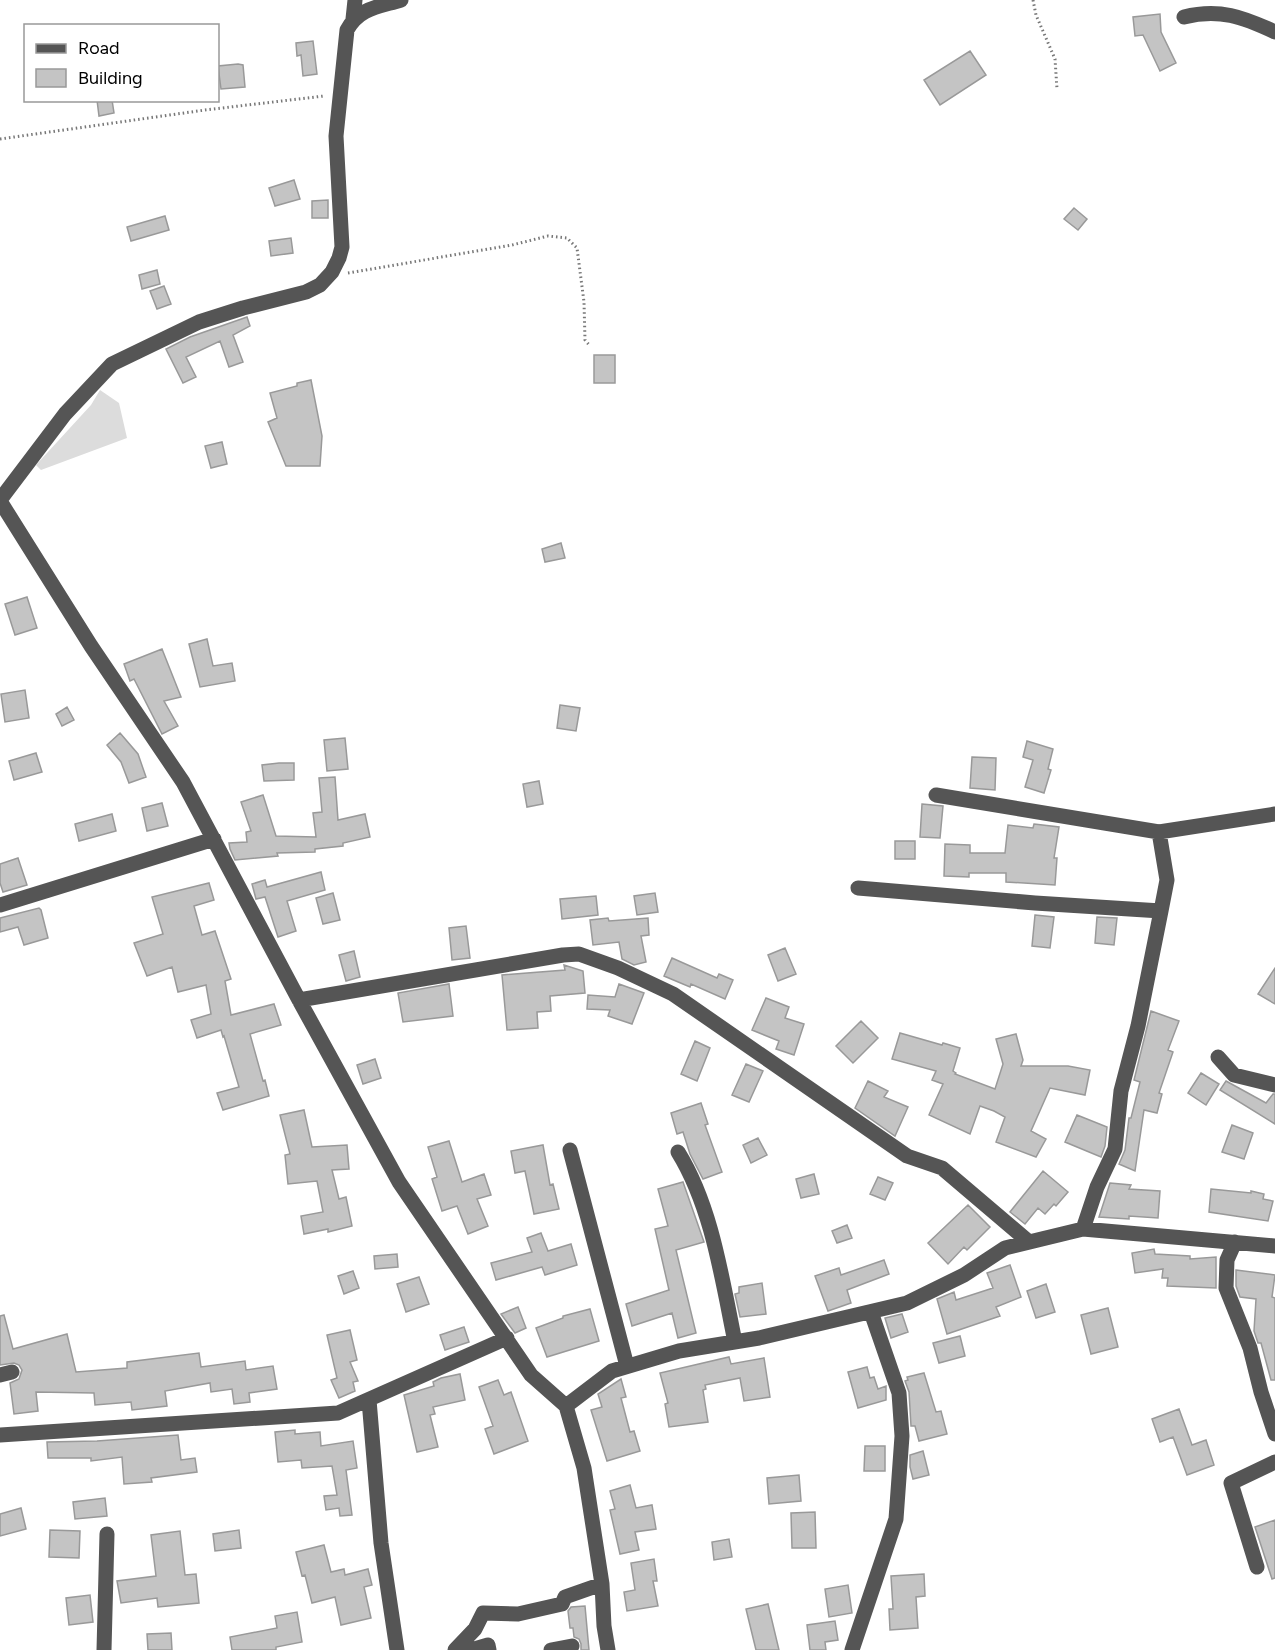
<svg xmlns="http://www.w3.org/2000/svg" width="1275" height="1650" font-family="Figtree,sans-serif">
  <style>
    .green { fill: #dcdcdc }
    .building { fill: #c4c4c4; stroke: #999; stroke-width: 1.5 }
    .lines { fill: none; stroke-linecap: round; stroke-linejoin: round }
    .path { stroke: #777; stroke-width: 3; stroke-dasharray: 1.5 3; stroke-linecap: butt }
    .minor { stroke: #555; stroke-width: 15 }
  </style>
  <rect width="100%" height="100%" fill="#fff"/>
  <path class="green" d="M100,390L119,403L127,438L41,470L36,465L91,405Z"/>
  <path class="building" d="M1160,14L1161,32L1176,63L1160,71L1143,35L1135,36L1133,17Z
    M313,41L317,74L303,76L301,55L297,56L296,43Z
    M970,51L986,75L940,105L924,80Z
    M238,64L243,65L245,87L221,89L218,66Z
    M97,100H112L114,113L99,116Z
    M294,180L300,199L275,206L269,188Z
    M328,200V218H312V201Z
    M1074,208L1087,219L1078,230L1064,219Z
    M165,216L169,230L131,241L127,227Z
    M291,238L293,253L271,256L269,241Z
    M157,270L160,284L142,289L139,275Z
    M164,286L171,304L157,309L150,291Z
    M247,317L250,326L233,335L243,362L229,367L220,341L186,357L196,377L183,383L166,349L190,337Z
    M594,355H615V383H594Z
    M311,380L322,436L320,466H286L268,422L277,418L270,393L297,386V383Z
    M222,442L227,464L211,468L205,446Z
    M561,543L565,558L545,562L542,549Z
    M27,597L37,628L15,635L5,604Z
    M207,639L213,666L232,663L235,681L200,687L189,644Z
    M162,649L181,697L164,701L178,726L162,734L134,679L130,681L124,664Z
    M25,690L29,718L5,722L1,694Z
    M560,705L580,708L576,731L557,728Z
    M67,707L74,720L62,726L56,714Z
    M120,733L138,754L146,777L129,783L121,762L107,745Z
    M345,738L348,769L327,771L324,740Z
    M1027,741L1053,749L1048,769L1051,770L1044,793L1025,787L1033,760L1023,757Z
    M36,753L42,772L14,780L9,761Z
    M972,757L996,758L995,790L970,788Z
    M279,763H294V780L264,781L262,765Z
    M335,777L338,820L365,814L370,837L343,843V846L315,849V852L277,853L278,856L235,860L230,849L229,843L247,842L246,832L251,831L241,802L263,795L276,836L316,837L313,813L322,812L319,778Z
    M539,781L543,804L527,807L523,784Z
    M162,803L168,826L147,831L142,808Z
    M922,804L943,806L940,838L920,837Z
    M112,814L116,831L79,841L75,824Z
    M1034,824L1059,827L1054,858H1057L1055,885L1006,882V873H969V877L944,876L945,844L970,845V853H1005L1008,825L1033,828Z
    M895,841H915V859H895Z
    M18,858L27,885L3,892L0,883V864Z
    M321,872L325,890L287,901L296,931L278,937L265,897L256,899L252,884L265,880L267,887Z
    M209,883L214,900L194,906L202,935L215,931L231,979L225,981L231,1015L274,1004L281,1025L250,1034L263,1081L265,1080L269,1096L223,1110L217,1093L239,1087L224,1036L223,1037L221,1030L197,1038L191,1020L211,1014L206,985L178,992L172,967L147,976L134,943L163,934L152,897Z
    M333,893L340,920L323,924L316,898Z
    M655,893L658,912L637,915L634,896Z
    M596,896L598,915L562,919L560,899Z
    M39,908L41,910L48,938L24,945L18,927L0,932V918Z
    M1035,915L1054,917L1050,948L1032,946Z
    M1097,917L1117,918L1114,945L1095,943Z
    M608,918L609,921L648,918L649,935L641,936L646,962L634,965L622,959L619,942L593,945L590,920Z
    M466,926L470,958L452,960L449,928Z
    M785,948L796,974L778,981L768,955Z
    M354,951L360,977L346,981L339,955Z
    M672,958L717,978L719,974L733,980L725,999L691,984L690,987L664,976Z
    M564,965L583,971L585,993L550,996L551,1011L537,1012L538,1028L507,1030L502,975L565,970Z
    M1275,968V1004L1258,994Z
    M449,984L453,1016L403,1022L398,993Z
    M619,984L644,993L632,1024L608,1016L610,1010L587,1009L588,995L615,997Z
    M766,998L789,1007L785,1018L804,1024L794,1055L776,1049L779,1041L752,1030Z
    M1151,1011L1179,1021L1168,1050L1173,1052L1159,1093L1162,1094L1157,1113L1144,1110L1135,1171L1119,1164L1125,1150L1129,1118H1131L1140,1082L1134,1080Z
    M861,1021L878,1038L853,1063L836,1046Z
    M900,1033L942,1045L943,1043L960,1048L953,1071L956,1073L955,1074L995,1089L1003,1064L996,1039L1016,1034L1023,1060L1021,1066H1068L1090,1070L1085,1095L1050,1088L1031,1131L1046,1139L1036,1157L996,1142L1005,1117L994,1111L980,1106L970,1134L929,1115L943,1084L932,1080L936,1071L892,1059Z
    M695,1041L710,1048L697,1081L681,1074Z
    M375,1059L381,1078L363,1084L357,1065Z
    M746,1064L763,1071L749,1102L732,1095Z
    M1201,1073L1219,1084L1206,1105L1188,1093Z
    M868,1081L888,1091L884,1097L908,1107L895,1136L855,1108Z
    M1226,1081L1266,1103L1273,1094H1275V1124L1220,1090Z
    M701,1103L708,1124L705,1125L722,1172L703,1179L690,1154L683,1132L677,1134L671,1113Z
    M304,1110L312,1147L347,1145L349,1169L332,1170L339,1199L346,1197L352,1226L328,1232V1229L304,1234L301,1216L323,1212L317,1181L288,1184L285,1155L290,1154L280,1115Z
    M1077,1115L1107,1127L1105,1146L1101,1157L1065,1142Z
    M1232,1125L1253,1133L1244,1159L1222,1152Z
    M758,1138L767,1155L751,1163L743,1145Z
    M449,1141L462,1182L484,1174L491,1195L477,1199L488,1226L468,1234L457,1206L442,1211L432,1179L437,1177L428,1147Z
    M543,1145L550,1185L553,1184L559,1209L534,1214L525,1171L515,1173L511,1151Z
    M1043,1171L1068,1192L1056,1206L1054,1204L1045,1214L1038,1208L1025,1224L1010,1212Z
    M814,1174L819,1194L801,1198L796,1179Z
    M878,1177L893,1183L885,1200L870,1194Z
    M683,1182L704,1242L676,1250L696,1333L678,1338L672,1313L632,1326L626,1304L669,1290L655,1229L668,1226L658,1189Z
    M1110,1183L1131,1185L1129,1189L1160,1191L1158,1218L1129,1216V1219L1099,1217Z
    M1211,1189L1251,1193V1191L1264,1194L1263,1199L1273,1201L1268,1221L1209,1212Z
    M968,1205L990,1227L967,1250L964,1247L948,1264L928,1243Z
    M847,1225L852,1238L837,1243L832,1231Z
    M541,1233L548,1251L571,1244L577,1265L545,1275L542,1267L496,1280L491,1263L532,1252L527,1238Z
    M1154,1249L1155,1254L1190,1256V1259L1216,1257V1288L1167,1286L1168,1278H1162L1163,1269L1135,1273L1132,1253Z
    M397,1254L398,1267L375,1269L374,1256Z
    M884,1260L889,1274L847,1290L851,1303L828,1311L815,1276L839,1268L841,1275Z
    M1010,1265L1021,1297L996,1307L1000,1316L947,1334L937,1299L954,1292L956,1300L993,1288L987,1273Z
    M1236,1270L1275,1275L1272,1297L1275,1298V1380H1271L1261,1343H1258L1254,1331L1256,1299L1240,1297L1236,1286Z
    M353,1271L359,1288L344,1294L338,1276Z
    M419,1277L429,1304L406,1312L397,1284Z
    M762,1283L766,1314L740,1317L735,1294L739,1293V1287Z
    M1046,1284L1055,1312L1036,1318L1027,1291Z
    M518,1307L526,1328L515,1333L501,1314Z
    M1108,1308L1118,1347L1091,1354L1081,1315Z
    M590,1309L599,1341L547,1357L536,1328L563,1318V1316Z
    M902,1314L908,1332L891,1338L885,1318Z
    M4,1315L13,1349L67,1334L76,1372L127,1368V1362L199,1353L201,1367L245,1361L246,1370L273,1366L277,1389L249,1393L250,1402L234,1404L232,1389L211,1392L210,1383L165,1391L167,1406L132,1410L131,1402L95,1405L94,1393L36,1392L38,1411L14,1414L10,1383L19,1379L22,1370L19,1365L14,1363L0,1365V1316Z
    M464,1327L469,1342L445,1350L440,1335Z
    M350,1330L357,1360L350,1362L358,1381L353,1382L355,1391L339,1398L331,1380L337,1378L327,1335Z
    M960,1336L965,1356L939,1363L933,1343Z
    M729,1357L731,1364L764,1358L770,1397L744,1401L740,1378L705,1385L706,1389L703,1390L708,1422L669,1427L665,1404L668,1403L660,1373Z
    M867,1367L870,1378L874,1377L878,1389L886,1386V1400L858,1408L848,1372Z
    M924,1373L936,1412L941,1411L947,1434L919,1441L915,1426H911L909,1392L905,1381L908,1380L907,1377Z
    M460,1374L465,1400L433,1407L435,1414L430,1415L438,1447L417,1452L404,1395L434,1386L433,1382L441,1378Z
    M621,1379L626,1397L621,1398L630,1432L634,1431L640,1451L607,1461L591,1410L602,1407L598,1394Z
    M498,1380L504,1395L511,1392L528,1441L494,1454L485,1429L493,1426L479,1387Z
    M1179,1409L1192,1445L1206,1440L1214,1465L1187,1475L1173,1437L1160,1442L1152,1419Z
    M295,1430V1434L320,1432L321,1446L353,1441L357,1468L346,1470L352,1515L340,1516L339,1508L326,1510L324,1496L337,1495L332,1466L302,1468L301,1460L278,1462L275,1432Z
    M178,1435L181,1460L195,1458L197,1472L151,1478L152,1482L124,1484L122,1457L91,1461V1458H48L47,1442L97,1441Z
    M865,1446H885V1471H864Z
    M923,1451L929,1475L913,1479L910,1467V1455Z
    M799,1475L801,1501L769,1504L767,1478Z
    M630,1485L636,1508L652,1505L656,1529L635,1532L639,1550L620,1554L610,1510L615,1509L610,1491Z
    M105,1498L107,1516L75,1519L73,1502Z
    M21,1508L26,1529L0,1536V1514Z
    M815,1512L816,1548H792L791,1513Z
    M1275,1520V1578L1272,1579L1255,1527Z
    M50,1530L80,1531L79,1558L49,1557Z
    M239,1530L241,1548L215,1551L213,1534Z
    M180,1531L185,1575L196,1574L199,1603L158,1607L157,1598L121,1603L117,1581L156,1576L151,1535Z
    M729,1539L732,1557L714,1560L712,1542Z
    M324,1545L331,1572L344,1569L345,1575L368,1569L372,1585L364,1587L371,1618L341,1625L335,1597L312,1603L305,1575L302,1576L296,1552Z
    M654,1559L657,1581H653L658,1606L627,1611L624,1592L635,1590L631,1563Z
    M924,1574L925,1596L916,1597L918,1628L890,1630L889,1609H893L891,1576Z
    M848,1585L852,1613L829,1617L825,1589Z
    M90,1595L93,1622L69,1625L66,1598Z
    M768,1604L779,1650H756L746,1609Z
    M585,1606L589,1650H581V1644L579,1639L574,1637L573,1628H570L568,1611L571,1607Z
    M297,1612L302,1642L276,1647V1650H232L230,1637L277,1628L275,1616Z
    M835,1621L838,1640L825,1642L826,1650H810L807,1625Z
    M171,1633L172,1650H148L147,1634Z"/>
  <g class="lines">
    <path class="path" d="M1033,0L1036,15L1055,59L1057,89
      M0,139L205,110L324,96
      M348,273L512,245L548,236L567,238L577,248L584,302L585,340L590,346"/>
    <path class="minor" d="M1184,17C1219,8 1243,17 1275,32
      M353,19L355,0
      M0,500L65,414L112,364L199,322L243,308L306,292L320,285L332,272L339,258L342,247L336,136L347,30C359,8 378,7 401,0
      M0,501L91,646L183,782L299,1000L399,1182L531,1375L566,1406L584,1468L602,1584L604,1626L608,1650
      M936,795L1159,832
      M858,888L1035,903L1161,911
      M0,905L214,839
      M299,1000L563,955L579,954L618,968L673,994L907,1156L942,1168L1029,1242
      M1218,1057L1234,1075L1275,1085
      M570,1150L627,1366
      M678,1152C712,1207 722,1279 735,1342
      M1083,1229L1097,1187L1115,1149L1121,1091L1138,1026L1161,911L1167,880L1159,832L1275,814
      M1235,1242L1227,1260L1226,1288L1250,1348L1261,1392L1275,1434
      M0,1375L12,1372
      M369,1400L381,1543L397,1650
      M566,1406L612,1371L679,1351L759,1338L907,1303L964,1275L1005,1248L1083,1229L1275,1246
      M0,1435L338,1413L507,1338
      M1257,1567L1231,1483L1275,1462
      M104,1650L107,1534
      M455,1650L475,1629L483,1613L518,1614L562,1604L565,1597L602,1584
      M471,1650L488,1645L489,1650
      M551,1650L572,1646
      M852,1650L896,1519L902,1436L899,1393L871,1312"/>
  </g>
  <rect x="24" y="24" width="195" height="78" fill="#ffffff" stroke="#999999" stroke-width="1.5"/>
  <rect x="36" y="44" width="30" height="9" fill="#555555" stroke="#999999" stroke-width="1.5"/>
  <text x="78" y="54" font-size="18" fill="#000000">Road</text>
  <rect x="36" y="69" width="30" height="18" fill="#c4c4c4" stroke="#999999" stroke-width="1.5"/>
  <text x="78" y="84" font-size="18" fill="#000000">Building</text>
</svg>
